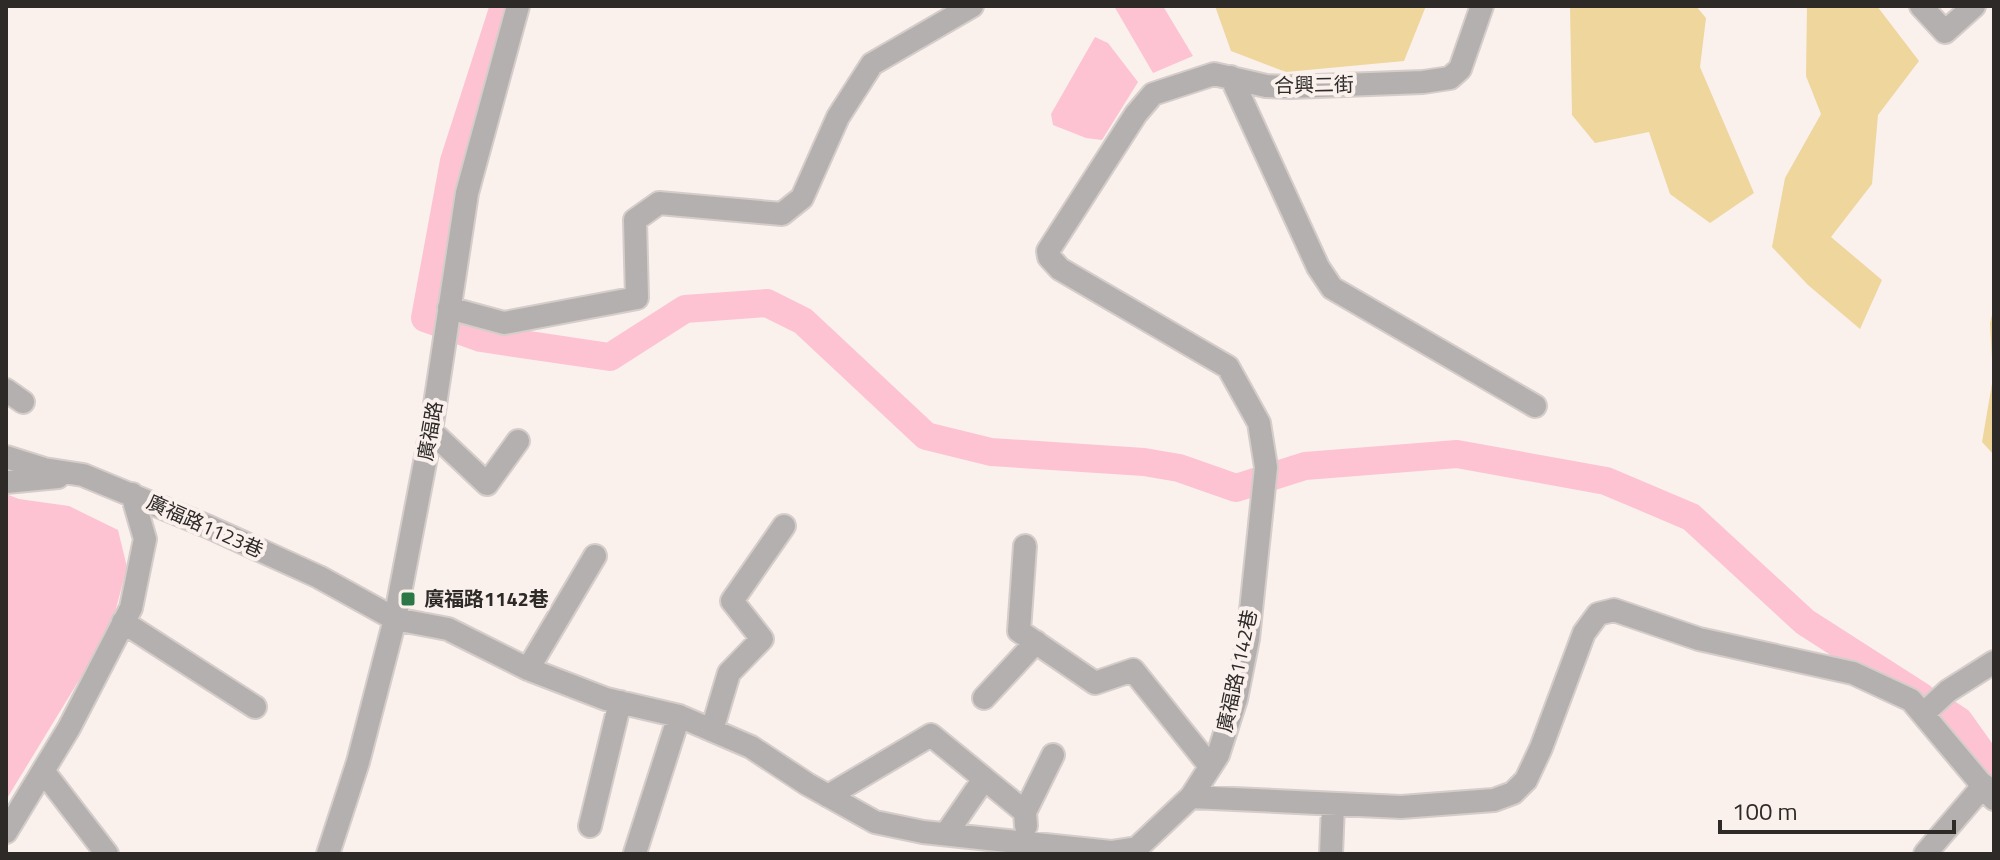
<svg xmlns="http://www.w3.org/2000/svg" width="2000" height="860" font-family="'Titillium Web','Noto Sans TC',sans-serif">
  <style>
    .green { fill: #eed69d }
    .water { fill: #fdc3d2 }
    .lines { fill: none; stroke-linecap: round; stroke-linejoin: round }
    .river { stroke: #fdc3d2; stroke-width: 28 }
    .minor-casing { stroke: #d5cdca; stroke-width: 26 }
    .minor { stroke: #b5b0b0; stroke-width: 22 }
    .poi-dot { fill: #2b7746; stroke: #faf1ed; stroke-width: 3 }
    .labels { text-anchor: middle; stroke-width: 8; stroke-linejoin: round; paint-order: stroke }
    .street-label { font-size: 20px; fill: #2d2a28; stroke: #faf1ed }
    .poi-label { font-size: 20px; font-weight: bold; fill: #2d2a28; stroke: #faf1ed; text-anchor: start }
  </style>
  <rect width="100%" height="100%" fill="#faf1ed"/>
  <path class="green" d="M1215,6H1426L1404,61L1286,72L1231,51Z
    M1570,6H1696L1706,18L1700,67L1754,193L1710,223L1670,194L1649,132L1595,143L1572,115Z
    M1807,6H1877L1919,61L1878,115L1872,184L1831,237L1882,280L1860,329L1808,285L1772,247L1785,178L1821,114L1806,76Z
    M1994,307V455L1982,442L1993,378L1990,323Z"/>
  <path class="water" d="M1114,6H1163L1193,56L1153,73Z
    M1095,37L1108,43L1138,82L1102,140L1086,138L1053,125L1051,114Z
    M6,494L19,499L69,506L118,530L127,567L113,620L95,654L6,800Z"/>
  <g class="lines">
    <path class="river" d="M504,6L454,161L425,318L481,338L610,357L685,309L767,303L803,321L926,436L991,452L1144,462L1179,468L1236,488L1305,466L1457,454L1606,481L1691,517L1805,622L1922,697
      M1944,711L1959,721L1994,770"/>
    <g class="minor-casing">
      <path id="minor" d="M1921,6L1945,32L1974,6
        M1231,77L1318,267L1332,288L1535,406
        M449,308L504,323L637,298L635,220L659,203L782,214L802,198L838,117L872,64L972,6
        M6,390L23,402
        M431,431L487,484L518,441
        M6,457L44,469L83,475L209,527L319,577L395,619L448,629L528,669L606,699L679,716L751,747L807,784L875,822L923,832L1111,852L1137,848L1191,797L1218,755L1236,699L1248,639L1266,467L1259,423L1228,367L1060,269L1049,257L1048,251L1136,114L1153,94L1214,74L1266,86L1291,87L1423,82L1450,78L1460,69L1482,6
        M6,482L58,477
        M1025,546L1019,631L1095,683L1133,670L1210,766
        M123,622L255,707
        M528,669L595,556
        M984,698L1036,642
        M1923,714L1948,691L1994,662
        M712,730L729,673L762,639L732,601L784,526
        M43,771L107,854
        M828,796L931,735L1025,812
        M1191,797L1401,807L1494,800L1513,793L1526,780L1541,748L1584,633L1598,614L1614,610L1699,639L1853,673L1911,700L1994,799
        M590,826L620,702
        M1026,826L1025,812L1053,755
        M6,832L69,728L131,608L145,539L132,494
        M946,834L984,779
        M635,853L679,716
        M328,854L358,762L395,619L431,431L467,193L518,6
        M1331,854L1333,805
        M1925,854L1984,785"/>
    </g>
    <use href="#minor" class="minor"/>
  </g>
  <rect class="poi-dot" x="400" y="591" width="16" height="16" rx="4"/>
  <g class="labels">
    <g class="street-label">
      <text transform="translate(1314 85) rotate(-1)" y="7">合興二街</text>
      <text transform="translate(430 431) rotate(-80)" y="7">廣福路</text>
      <text transform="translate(205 526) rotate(24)" y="7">廣福路1123巷</text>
      <text transform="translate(1237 671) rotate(-78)" y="7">廣福路1142巷</text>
    </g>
    <g class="poi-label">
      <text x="424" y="606">廣福路1142巷</text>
    </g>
  </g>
  <rect width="2000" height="860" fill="none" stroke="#2d2a28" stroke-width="16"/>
  <path d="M1720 820v12h234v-12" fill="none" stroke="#2d2a28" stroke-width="4"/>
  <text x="1732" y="820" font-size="24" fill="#2d2a28" stroke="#faf1ed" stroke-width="6" paint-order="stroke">100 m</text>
</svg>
